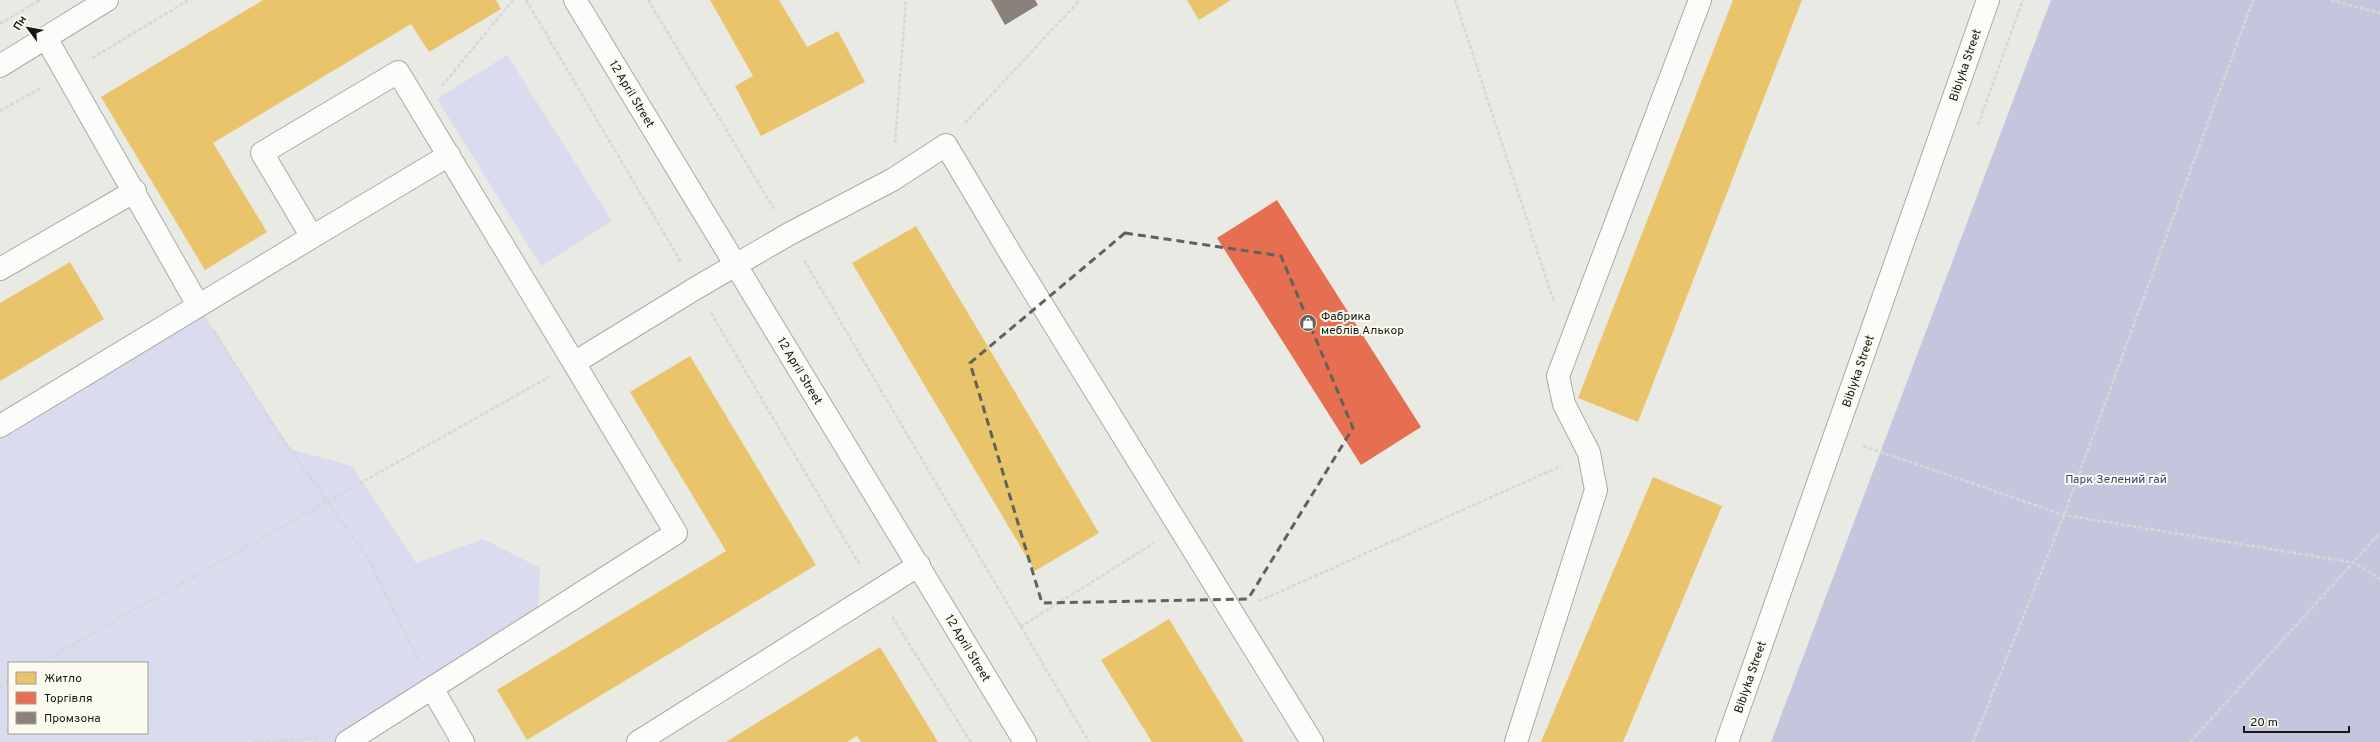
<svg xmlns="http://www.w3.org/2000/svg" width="2380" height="742" font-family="Overpass,sans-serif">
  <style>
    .green { fill: #d9dbee; fill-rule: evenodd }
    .forest { fill: #c4c6de }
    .homes { fill: #e9c46a }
    .shops { fill: #e76f51 }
    .industry { fill: #8a817c }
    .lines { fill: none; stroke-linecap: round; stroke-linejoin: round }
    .minor-casing { stroke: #aaaaa5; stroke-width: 24 }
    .path { stroke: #d7d7d6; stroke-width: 2.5; stroke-dasharray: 4 2; stroke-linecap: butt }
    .minor { stroke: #fcfcfb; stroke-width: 22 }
    .marked { fill: none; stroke: #62625d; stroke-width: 3; stroke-dasharray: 8 5; stroke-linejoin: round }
    .labels { text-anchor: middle; stroke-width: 4; stroke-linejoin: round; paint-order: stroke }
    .street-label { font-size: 12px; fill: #181814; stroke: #fafaee }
    .poi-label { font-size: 12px; fill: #181814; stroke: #fafaee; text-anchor: start }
    .park-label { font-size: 12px; fill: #41417c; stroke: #fafaee }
  </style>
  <rect width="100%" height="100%" fill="#eaeae4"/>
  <path class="green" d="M507,55L612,221L541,266L437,99Z
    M198,305L290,449L352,466L416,563L483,539L540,568L538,620L346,742H0V438ZM9,663H147V733H9Z"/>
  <path class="forest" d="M2051,0H2380V742H1771Z"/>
  <path class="homes" d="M263,0H496L501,9L429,52L411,24L213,143L267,232L205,270L101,97Z
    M710,0H779L807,47L838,31L865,82L761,136L735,86L753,76Z
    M1187,0H1231L1199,20Z
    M1733,0H1802L1638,422L1578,398Z
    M916,226L1099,533L1035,571L852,263Z
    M70,262L104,319L0,381V303Z
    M690,356L816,565L527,740L497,690L726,551L630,392Z
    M1653,477L1722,506L1623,742H1541Z
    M1169,619L1244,742H1152L1101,660Z
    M880,647L938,742H861L857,736L847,742H726Z"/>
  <path class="shops" d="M1277,200L1421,427L1361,465L1217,238Z"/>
  <path class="industry" d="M991,0H1035L1038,5L1005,25Z"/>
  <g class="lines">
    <g class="minor-casing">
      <path id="minor" d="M575,0L1025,742
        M46,38L198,305
        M0,66L107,0
        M312,237L449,155
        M0,269L135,191
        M0,426L312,237L262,153L398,72L574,363
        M347,742L432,688
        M463,742L432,688L676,533L574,363L696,288L789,234L892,180L946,145L1012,256L1312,742
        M638,742L919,565
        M1516,742L1596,490L1589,453L1564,404L1558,376L1700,0
        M1727,742L1988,0"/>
    </g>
    <path class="path" d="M526,0L681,262
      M648,0L774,209
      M1455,0L1554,302
      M2331,0L2380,13
      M0,24L40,0
      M92,58L189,0
      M442,86L513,0
      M0,111L41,88
      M965,123L1080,0
      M1978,125L2023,0
      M895,143L906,0
      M804,260L1089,742
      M711,313L861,567
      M214,331L275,428L368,558L419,661
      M1863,446L2064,515L2355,563L2380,579
      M1259,601L1561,466
      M892,617L971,742
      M1020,627L1154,543
      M40,663L549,377
      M0,686L9,681
      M254,742L318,738
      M1973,742L2064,515L2253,0
      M2190,742L2380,533"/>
    <use href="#minor" class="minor"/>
  </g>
  <path class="marked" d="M1125,233L1281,256L1353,428L1248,599L1042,603L970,363Z"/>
  <defs>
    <g id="shop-disc" transform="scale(0.9)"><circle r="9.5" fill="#62625d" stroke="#fafaee"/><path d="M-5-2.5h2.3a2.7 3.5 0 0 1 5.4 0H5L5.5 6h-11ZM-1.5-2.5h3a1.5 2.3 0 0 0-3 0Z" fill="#fff"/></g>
  </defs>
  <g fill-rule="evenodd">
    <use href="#shop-disc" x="1308" y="323"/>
  </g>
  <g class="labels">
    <g class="street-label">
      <text transform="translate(1965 65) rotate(-71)" y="4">Biblyka Street</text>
      <text transform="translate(632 94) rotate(59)" y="4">12 April Street</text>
      <text transform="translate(800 371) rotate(59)" y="4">12 April Street</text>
      <text transform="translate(1858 371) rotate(-71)" y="4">Biblyka Street</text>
      <text transform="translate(968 648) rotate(59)" y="4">12 April Street</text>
      <text transform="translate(1750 677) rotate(-71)" y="4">Biblyka Street</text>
    </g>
    <g class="poi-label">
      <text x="1321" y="320">Фабрика<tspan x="1321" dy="14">меблів Алькор</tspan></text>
    </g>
    <g class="park-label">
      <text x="2116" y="483">Парк Зелений гай</text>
    </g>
  </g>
  <rect x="8" y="662" width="140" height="72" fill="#fafaee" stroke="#a0a097"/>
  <rect x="16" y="672" width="20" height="12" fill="#e9c46a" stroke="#a0a097"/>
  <text x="44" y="682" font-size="12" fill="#181814">Житло</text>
  <rect x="16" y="692" width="20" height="12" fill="#e76f51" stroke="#a0a097"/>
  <text x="44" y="702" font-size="12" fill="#181814">Торгівля</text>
  <rect x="16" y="712" width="20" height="12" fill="#8a817c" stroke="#a0a097"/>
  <text x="44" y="722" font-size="12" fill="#181814">Промзона</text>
  <g transform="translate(28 28) rotate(302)" stroke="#fafaee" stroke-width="3" paint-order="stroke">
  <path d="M0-3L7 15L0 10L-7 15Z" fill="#181814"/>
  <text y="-6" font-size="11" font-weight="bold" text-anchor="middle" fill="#181814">Пн</text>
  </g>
  <path d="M2244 726v6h105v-6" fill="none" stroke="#181814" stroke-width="2"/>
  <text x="2250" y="726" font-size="12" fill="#181814" stroke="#fafaee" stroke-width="3" paint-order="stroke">20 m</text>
</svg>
